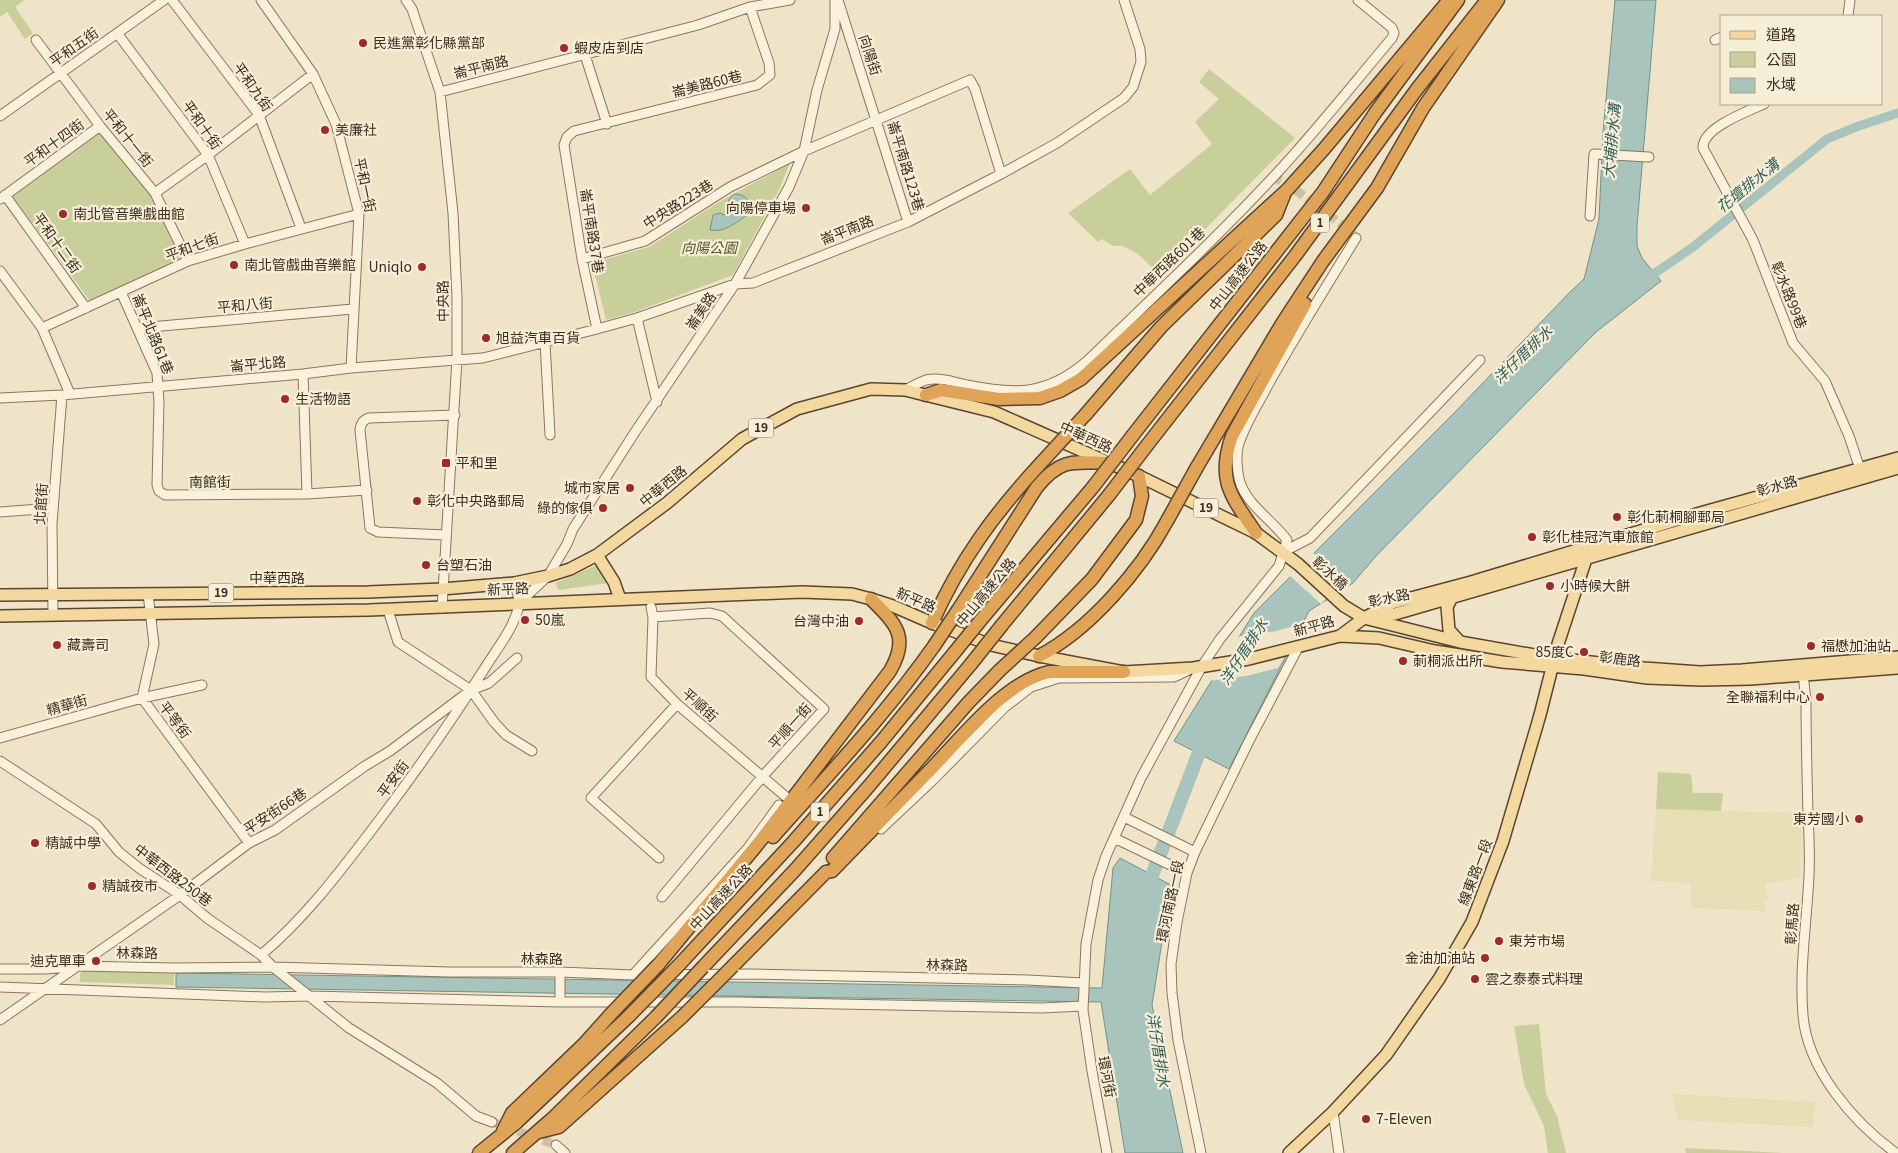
<svg xmlns="http://www.w3.org/2000/svg" width="1898" height="1153" font-family="Georgia,'Noto Sans TC',serif">
  <style>
    .farmland { fill: #e6deb5 }
    .green { fill: #c9cf9b }
    .water { fill: #a9c4bc; stroke: #6f938a }
    .pier { fill: #f0e4c8 }
    .lines { fill: none; stroke-linecap: round; stroke-linejoin: round }
    .canal { stroke: #a9c4bc; stroke-width: 9 }
    .river { stroke: #a9c4bc; stroke-width: 14 }
    .minor-tunnel { stroke: #ccc0a6; stroke-width: 9; stroke-dasharray: 9 4.5; stroke-linecap: butt }
    .minor-casing { stroke: #8d765c; stroke-width: 11 }
    .major-casing { stroke: #5b4430; stroke-width: 14 }
    .highway-casing { stroke: #5b4430; stroke-width: 15 }
    .minor { stroke: #faf1dc; stroke-width: 9 }
    .major { stroke: #f3d9a0; stroke-width: 11 }
    .highway { stroke: #e0a458; stroke-width: 12 }
    .highway-bridge-casing { stroke: #5b4430; stroke-width: 15; stroke-linecap: butt }
    .highway-bridge { stroke: #e0a458; stroke-width: 12 }
    .poi-dot { fill: #9e2a2b; stroke: #f7eed8; stroke-width: 2 }
    .labels { text-anchor: middle; stroke-width: 4.5; stroke-linejoin: round; paint-order: stroke }
    .shield { fill: #f7eed8; stroke: #756857; stroke-width: 1 }
    .shield-label { font-size: 12px; font-weight: bold; fill: #3d2e20 }
    .poi-label { font-size: 14px; fill: #3d2e20; stroke: #f7eed8; text-anchor: start }
    .street-label { font-size: 14px; fill: #3d2e20; stroke: #f7eed8 }
    .park-label { font-size: 14px; font-style: italic; fill: #4d5a26; stroke: #f7eed8 }
    .water-label { font-size: 15px; font-style: italic; fill: #2f5d5a; stroke: #f7eed8 }
  </style>
  <rect width="100%" height="100%" fill="#f0e4c8"/>
  <path class="farmland" d="M1656,809L1802,813L1800,878L1765,884L1768,898L1764,900L1765,911L1692,908L1691,883L1651,881Z
    M1672,1094L1816,1102L1813,1127L1678,1120Z"/>
  <path class="green" d="M0,0H24L15,7L33,33L25,39L7,12L0,17Z
    M1209,69L1295,138L1160,275L1138,254L1123,246H1113L1102,239L1098,242L1068,213L1130,169L1150,195L1212,144L1195,122L1219,99L1199,82Z
    M100,129L153,195L183,259L90,301L11,194Z
    M790,163L779,190L733,275L635,312L606,320L592,263L649,247L719,202Z
    M599,564L609,583L558,590L556,583Z
    M1658,772L1691,774L1693,793H1723L1721,811L1656,809Z
    M87,968L174,970V985L80,982V974Z
    M1539,1024L1546,1094L1557,1116L1566,1153H1548L1544,1126L1524,1084L1514,1026Z
    M1685,1148L1784,1153H1686Z"/>
  <path class="water" d="M1615,0H1656L1637,226V246L1642,258L1661,281L1596,332L1376,556L1353,583L1309,611L1229,769L1174,741L1254,613L1455,412L1570,292L1584,279L1599,219L1603,132Z
    M734,194C746,194 749,200 754,210C741,218 728,233 710,230L713,215L720,213L724,215L728,212L729,199Z
    M1120,858L1171,885L1152,1005L1183,1153H1125L1101,1002L176,987V973L1102,988L1113,868Z"/>
  <path class="pier" d="M1312,552L1343,580L1321,604L1289,575Z
    M1305,623L1278,668L1246,676L1209,681L1236,637L1276,631Z"/>
  <g class="lines">
    <path class="canal" d="M1644,276L1655,273L1693,247L1827,139L1856,127L1898,113"/>
    <path class="river" d="M1146,891L1200,750L1208,738"/>
    <path class="minor-tunnel" d="M1273,177L1288,184L1350,231L1356,238
      M492,1122L556,1145"/>
    <g class="minor-casing">
      <path id="minor" d="M172,0L259,115L301,228
        M261,0L313,74L336,124L359,214L351,368
        M406,0L412,9L440,92L453,213L457,297V359L442,608
        M838,0L908,222
        M1848,16L1850,0
        M117,33L208,155L245,244
        M36,40L100,126L155,193L188,261
        M1715,40L1722,37
        M585,55L607,124
        M440,92L698,25L750,7L790,0
        M1764,104C1748,111 1702,128 1703,148L1753,240L1793,343L1825,381L1849,436L1862,475
        M0,116L164,0
        M155,193L208,155L313,74
        M5,195L86,308
        M0,199L100,126
        M1590,216L1594,154L1649,157
        M582,259L645,241L730,187L804,151L970,80L975,89L1001,174
        M0,271L42,328L70,394
        M121,292L157,373L159,402L157,485L159,491L165,495L307,494L367,490
        M637,318L657,402
        M42,328L188,261L245,244L359,214
        M139,328L353,309
        M597,329L582,259L564,145L567,137L574,131L757,85L770,75L769,63L750,7
        M545,342L550,435
        M303,374L307,494
        M905,390C912,387 919,382 926,380C940,377 954,382 967,385C1016,395 1047,395 1086,362C1150,300 1216,239 1277,173C1317,130 1354,83 1392,38L1394,33L1392,28L1358,0
        M0,398L62,395L303,374L351,368L483,358L597,329L637,318L735,284L753,283L908,222L1001,174L1057,143L1124,98L1133,87L1141,62L1140,49L1124,0
        M0,512L53,508
        M446,535L378,532L370,528L360,430C361,423 363,420 369,418L455,415
        M1283,552L1310,538L1480,360
        M148,594L154,644L142,698L249,843
        M519,603L548,576L567,544L573,529L635,432L735,284L789,187L804,151L817,90L835,29V0
        M651,607L653,617L651,677L677,704L785,796
        M388,610L398,642L471,690L494,722L506,735L532,751
        M53,615L52,524L62,395
        M653,617L710,613L722,616L824,709L762,777L662,897
        M1799,670L1803,674L1806,700C1806,738 1807,776 1808,814C1809,834 1810,855 1809,875C1807,921 1799,969 1803,1015C1807,1069 1854,1123 1896,1153
        M0,738L142,698L202,685
        M0,761L96,824L119,852L139,868L180,895L207,918L261,955
        M1124,817L1195,852
        M881,829L933,780L1005,707L1031,687L1059,678L1174,677L1189,670
        M1114,838L1187,873
        M659,858L591,798L677,704
        M0,969H46L79,966L173,968L273,967L449,972H560L633,975L750,974L1028,980L1083,983
        M633,975L748,848L779,805
        M0,987L265,997L309,996L560,1002H741L1042,1008L1083,1006
        M560,1002V972
        M0,1020L180,895L249,843L275,830L365,766L390,751L471,690L489,683L517,658
        M1333,1112L1339,1153
        M492,1122L476,1116L437,1083L349,1028L273,967L261,955C305,918 339,873 374,827C412,777 449,725 483,671C495,651 514,629 519,605C520,598 516,589 514,583
        M556,1145L565,1153
        M1107,1153L1092,1071L1083,1010L1086,944L1098,880L1106,856L1141,778L1202,666L1220,639L1279,566L1287,540C1273,521 1250,507 1241,485C1237,474 1236,457 1238,447C1244,425 1258,405 1268,385C1296,335 1326,287 1356,238
        M1201,1153L1178,1040L1172,993L1171,964L1177,922L1187,873L1195,852L1249,741L1299,646"/>
    </g>
    <g class="major-casing">
      <path id="major" d="M597,555L614,582L620,599
        M0,595L368,592L442,589L514,583L548,576L570,569L597,555L667,503L742,439L797,409L871,389L905,390L994,412L1139,476L1256,533L1298,564L1344,606L1364,618L1460,642L1546,657L1644,668L1700,672L1742,670L1898,657
        M1452,597L1447,607L1449,630L1460,642
        M0,616L369,610L802,592L852,594L871,599L893,606L932,623L991,645L1039,656L1124,672L1193,668L1249,659L1340,636L1364,618L1392,603L1471,582L1700,513L1898,458
        M1371,617L1395,614L1898,468
        M1340,636L1379,638L1435,651L1502,662L1584,669L1647,678L1702,680L1751,679L1898,668
        M1289,1153L1333,1112L1386,1055L1439,979L1472,922L1503,841L1540,715L1558,644L1586,559V547"/>
    </g>
    <g class="highway-casing">
      <path id="highway" d="M926,395L941,390L999,399L1040,398L1060,391L1081,379L1287,190L1324,149L1449,0
        M1086,414L1161,327L1276,215L1284,195
        M1133,435L1323,192L1375,113L1458,0
        M1148,444L1295,256L1417,89L1487,0
        M1197,467L1283,322L1323,261L1377,188L1423,108L1498,0
        M1256,533C1232,497 1216,481 1232,436L1305,304
        M958,610L1037,487C1061,458 1073,462 1108,463
        M980,621L1093,487
        M932,623C960,560 994,514 1041,463
        M1002,625L1109,495
        M1036,637L1092,579L1136,520L1142,496L1139,476
        M1039,656C1089,630 1140,571 1167,521
        M773,837C829,774 886,714 934,646
        M833,858L968,703L999,671
        M658,965L761,840L890,671C910,637 896,624 871,599
        M679,965L794,841L881,742L954,653
        M733,966L826,872L832,871C866,836 899,802 933,767C964,735 1005,682 1049,672H1124
        M703,967L795,870L869,786L971,664
        M503,1131L512,1113L584,1044L610,1015
        M539,1132L559,1127L682,1017
        M479,1153L517,1122L629,1016
        M513,1153L553,1118L656,1017"/>
    </g>
    <use href="#minor" class="minor"/>
    <use href="#major" class="major"/>
    <use href="#highway" class="highway"/>
    <g class="highway-bridge-casing">
      <path id="highway-bridge" d="M1041,463L1086,414
        M1093,487L1133,435
        M1109,495L1148,444
        M1167,521L1197,467
        M934,646L958,610
        M954,653L980,621
        M971,664L1002,625
        M999,671L1036,637
        M610,1015L658,965
        M629,1016L679,965
        M656,1017L703,967
        M682,1017L733,966"/>
    </g>
    <use href="#highway-bridge" class="highway-bridge"/>
  </g>
  <g class="poi-dot">
    <circle cx="363" cy="43" r="5"/>
    <circle cx="564" cy="48" r="5"/>
    <circle cx="325" cy="130" r="5"/>
    <circle cx="806" cy="208" r="5"/>
    <circle cx="63" cy="214" r="5"/>
    <circle cx="234" cy="265" r="5"/>
    <circle cx="422" cy="267" r="5"/>
    <circle cx="486" cy="338" r="5"/>
    <circle cx="285" cy="399" r="5"/>
    <rect x="441" y="458" width="10" height="10" rx="2.5"/>
    <circle cx="630" cy="488" r="5"/>
    <circle cx="417" cy="501" r="5"/>
    <circle cx="603" cy="508" r="5"/>
    <circle cx="1617" cy="517" r="5"/>
    <circle cx="1532" cy="537" r="5"/>
    <circle cx="426" cy="565" r="5"/>
    <circle cx="1550" cy="586" r="5"/>
    <circle cx="525" cy="620" r="5"/>
    <circle cx="859" cy="621" r="5"/>
    <circle cx="57" cy="645" r="5"/>
    <circle cx="1811" cy="646" r="5"/>
    <circle cx="1584" cy="652" r="5"/>
    <circle cx="1403" cy="661" r="5"/>
    <circle cx="1820" cy="697" r="5"/>
    <circle cx="1859" cy="819" r="5"/>
    <circle cx="35" cy="843" r="5"/>
    <circle cx="92" cy="886" r="5"/>
    <circle cx="1499" cy="941" r="5"/>
    <circle cx="1485" cy="958" r="5"/>
    <circle cx="96" cy="961" r="5"/>
    <circle cx="1475" cy="979" r="5"/>
    <circle cx="1366" cy="1119" r="5"/>
  </g>
  <g class="labels">
    <g class="shield">
      <rect x="1311" y="213.5" width="18" height="19" rx="4"/>
      <rect x="748.5" y="418.5" width="25" height="19" rx="4"/>
      <rect x="1193.5" y="498.5" width="25" height="19" rx="4"/>
      <rect x="208.5" y="583.5" width="25" height="19" rx="4"/>
      <rect x="811" y="802.5" width="18" height="19" rx="4"/>
    </g>
    <g class="shield-label">
      <text x="1320" y="227">1</text>
      <text x="761" y="432">19</text>
      <text x="1206" y="512">19</text>
      <text x="221" y="597">19</text>
      <text x="820" y="816">1</text>
    </g>
    <g class="poi-label">
      <text x="373" y="48">民進黨彰化縣黨部</text>
      <text x="574" y="53">蝦皮店到店</text>
      <text x="335" y="135">美廉社</text>
      <text x="796" y="213" text-anchor="end">向陽停車場</text>
      <text x="73" y="219">南北管音樂戲曲館</text>
      <text x="244" y="270">南北管戲曲音樂館</text>
      <text x="412" y="272" text-anchor="end">Uniqlo</text>
      <text x="496" y="343">旭益汽車百貨</text>
      <text x="295" y="404">生活物語</text>
      <text x="456" y="468">平和里</text>
      <text x="620" y="493" text-anchor="end">城市家居</text>
      <text x="427" y="506">彰化中央路郵局</text>
      <text x="593" y="513" text-anchor="end">綠的傢俱</text>
      <text x="1627" y="522">彰化莿桐腳郵局</text>
      <text x="1542" y="542">彰化桂冠汽車旅館</text>
      <text x="436" y="570">台塑石油</text>
      <text x="1560" y="591">小時候大餅</text>
      <text x="535" y="625">50嵐</text>
      <text x="849" y="626" text-anchor="end">台灣中油</text>
      <text x="67" y="650">藏壽司</text>
      <text x="1821" y="651">福懋加油站</text>
      <text x="1574" y="657" text-anchor="end">85度C</text>
      <text x="1413" y="666">莿桐派出所</text>
      <text x="1810" y="702" text-anchor="end">全聯福利中心</text>
      <text x="1849" y="824" text-anchor="end">東芳國小</text>
      <text x="45" y="848">精誠中學</text>
      <text x="102" y="891">精誠夜市</text>
      <text x="1509" y="946">東芳市場</text>
      <text x="1475" y="963" text-anchor="end">金油加油站</text>
      <text x="86" y="966" text-anchor="end">迪克單車</text>
      <text x="1485" y="984">雲之泰泰式料理</text>
      <text x="1376" y="1124">7-Eleven</text>
    </g>
    <g class="street-label">
      <text transform="translate(74 47) rotate(-35)" y="5">平和五街</text>
      <text transform="translate(870 55) rotate(72)" y="5">向陽街</text>
      <text transform="translate(481 67) rotate(-14)" y="5">崙平南路</text>
      <text transform="translate(707 84) rotate(-14)" y="5">崙美路60巷</text>
      <text transform="translate(253 87) rotate(55)" y="5">平和九街</text>
      <text transform="translate(202 125) rotate(55)" y="5">平和十街</text>
      <text transform="translate(128 138) rotate(51)" y="5">平和十一街</text>
      <text transform="translate(54 143) rotate(-36)" y="5">平和十四街</text>
      <text transform="translate(906 166) rotate(73)" y="5">崙平南路123巷</text>
      <text transform="translate(365 185) rotate(78)" y="5">平和一街</text>
      <text transform="translate(678 204) rotate(-32)" y="5">中央路223巷</text>
      <text transform="translate(847 230) rotate(-22)" y="5">崙平南路</text>
      <text transform="translate(592 231) rotate(81)" y="5">崙平南路37巷</text>
      <text transform="translate(57 243) rotate(54)" y="5">平和十二街</text>
      <text transform="translate(192 247) rotate(-20)" y="5">平和七街</text>
      <text transform="translate(1169 262) rotate(-44)" y="5">中華西路601巷</text>
      <text transform="translate(1238 276) rotate(-52)" y="5">中山高速公路</text>
      <text transform="translate(1789 295) rotate(68)" y="5">彰水路99巷</text>
      <text transform="translate(443 301) rotate(-91)" y="5">中央路</text>
      <text transform="translate(245 305) rotate(-5)" y="5">平和八街</text>
      <text transform="translate(701 311) rotate(-56)" y="5">崙美路</text>
      <text transform="translate(153 334) rotate(68)" y="5">崙平北路61巷</text>
      <text transform="translate(258 364) rotate(-5)" y="5">崙平北路</text>
      <text transform="translate(1086 437) rotate(24)" y="5">中華西路</text>
      <text transform="translate(210 482) rotate(-1)" y="5">南館街</text>
      <text transform="translate(663 486) rotate(-39)" y="5">中華西路</text>
      <text transform="translate(1777 486) rotate(-16)" y="5">彰水路</text>
      <text transform="translate(41 504) rotate(-86)" y="5">北館街</text>
      <text transform="translate(1330 573) rotate(42)" y="5">彰水橋</text>
      <text x="277" y="583">中華西路</text>
      <text transform="translate(508 589) rotate(-3)" y="5">新平路</text>
      <text transform="translate(986 592) rotate(-50)" y="5">中山高速公路</text>
      <text transform="translate(1389 598) rotate(-12)" y="5">彰水路</text>
      <text transform="translate(916 600) rotate(23)" y="5">新平路</text>
      <text transform="translate(1314 626) rotate(-16)" y="5">新平路</text>
      <text transform="translate(1620 659) rotate(7)" y="5">彰鹿路</text>
      <text transform="translate(67 705) rotate(-16)" y="5">精華街</text>
      <text transform="translate(700 705) rotate(42)" y="5">平順街</text>
      <text transform="translate(175 720) rotate(53)" y="5">平等街</text>
      <text transform="translate(790 726) rotate(-48)" y="5">平順一街</text>
      <text transform="translate(393 779) rotate(-54)" y="5">平安街</text>
      <text transform="translate(275 811) rotate(-33)" y="5">平安街66巷</text>
      <text transform="translate(1475 872) rotate(-69)" y="5">線東路一段</text>
      <text transform="translate(173 875) rotate(37)" y="5">中華西路250巷</text>
      <text transform="translate(721 897) rotate(-47)" y="5">中山高速公路</text>
      <text transform="translate(1170 901) rotate(-78)" y="5">環河南路一段</text>
      <text transform="translate(1792 924) rotate(-86)" y="5">彰馬路</text>
      <text transform="translate(137 953) rotate(1)" y="5">林森路</text>
      <text x="542" y="964">林森路</text>
      <text transform="translate(947 965) rotate(1)" y="5">林森路</text>
      <text transform="translate(1107 1077) rotate(79)" y="5">環河街</text>
    </g>
    <g class="park-label">
      <text x="709" y="253">向陽公園</text>
    </g>
    <g class="water-label">
      <text transform="translate(1612 141) rotate(-85)" y="5">大埔排水溝</text>
      <text transform="translate(1748 186) rotate(-39)" y="5">花壇排水溝</text>
      <text transform="translate(1523 355) rotate(-44)" y="5">洋仔厝排水</text>
      <text transform="translate(1244 652) rotate(-57)" y="5">洋仔厝排水</text>
      <text transform="translate(1158 1050) rotate(81)" y="5">洋仔厝排水</text>
    </g>
  </g>
  <rect x="1720" y="15" width="162" height="90" fill="#f7eed8" stroke="#ada18e"/>
  <rect x="1730" y="31" width="25" height="8" fill="#f3d9a0" stroke="#ada18e"/>
  <text x="1766" y="40" font-size="15" fill="#3d2e20">道路</text>
  <rect x="1730" y="52" width="25" height="15" fill="#c9cf9b" stroke="#ada18e"/>
  <text x="1766" y="65" font-size="15" fill="#3d2e20">公園</text>
  <rect x="1730" y="78" width="25" height="15" fill="#a9c4bc" stroke="#ada18e"/>
  <text x="1766" y="90" font-size="15" fill="#3d2e20">水域</text>
</svg>
